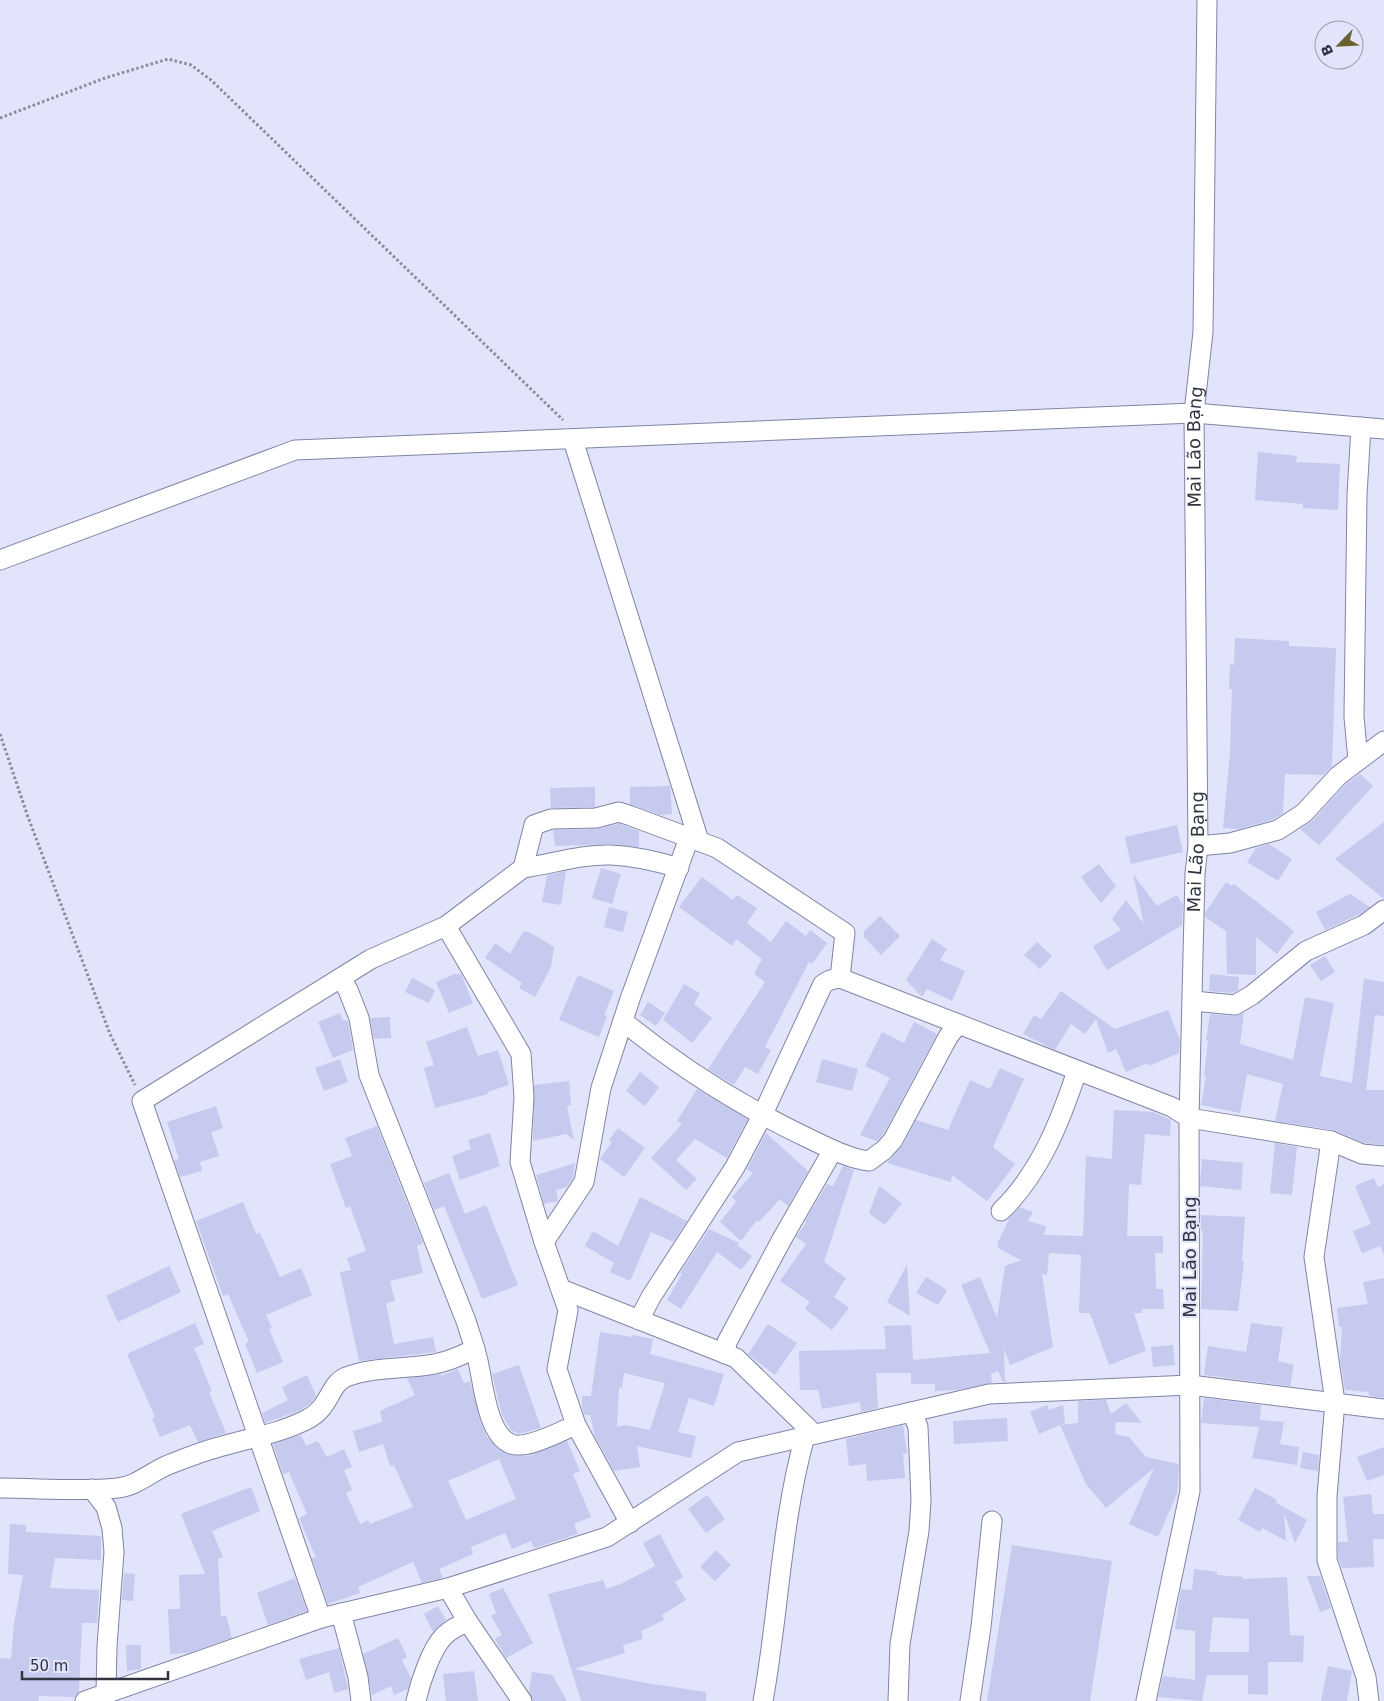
<svg xmlns="http://www.w3.org/2000/svg" width="1384" height="1701" font-family="'DejaVu Sans',sans-serif">
  <style>
    .building { fill: #c5caee; fill-rule: evenodd }
    .lines { fill: none; stroke-linecap: round; stroke-linejoin: round }
    .minor-casing { stroke: #8084a6; stroke-width: 21 }
    .path { stroke: #888b9d; stroke-width: 3; stroke-dasharray: 2.5 2.5; stroke-linecap: butt }
    .minor { stroke: #fff; stroke-width: 19 }
    .labels { text-anchor: middle; stroke-width: 4; stroke-linejoin: round; paint-order: stroke }
    .street-label { font-size: 18px; fill: #323442; stroke: #e1e4fa }
  </style>
  <rect width="100%" height="100%" fill="#e1e4fa"/>
  <path class="building" d="M1258,452L1297,456L1296,462L1340,464L1338,510L1303,508V504L1255,500Z
    M1235,638L1289,641V646L1336,648L1332,766L1323,775L1285,774L1283,813L1272,820L1239,829L1223,828L1230,753L1232,689H1229L1230,664L1234,665Z
    M1360,774L1373,786L1319,845L1300,829L1312,821L1346,784Z
    M670,786L672,814L660,815L630,804V787Z
    M595,787V807L551,808L550,788Z
    M1384,822V899L1335,859Z
    M619,824L639,831V847L611,844L555,846L553,830L596,829Z
    M1177,825L1183,852L1131,864L1125,837Z
    M1269,844L1292,859L1278,881L1247,862L1256,848Z
    M1099,864L1116,886L1101,903L1081,877Z
    M601,868L621,874L612,904L592,898Z
    M566,871L561,905L542,902L547,875Z
    M1133,874L1157,906L1177,895L1183,905L1182,925L1107,970L1093,946L1121,930L1112,919L1126,900L1144,924Z
    M702,877L733,900L737,895L757,908L747,923L771,942L786,921L806,936L810,930L827,943L812,964L809,962L765,1047L771,1050L758,1074L745,1067L734,1085L708,1069L765,982L754,974L762,959L736,939L732,946L679,907Z
    M1226,882L1232,886L1234,884L1294,931L1277,954L1256,937V975L1227,974L1226,931L1205,917V913Z
    M1350,894L1370,907L1358,915L1325,930L1316,912Z
    M609,907L628,912L623,932L604,927Z
    M880,916L900,936L881,955L864,937V931Z
    M523,932H529L554,947L551,967L535,997L519,988L522,983L485,958L495,943L510,954Z
    M932,939L947,949L940,960L965,971L952,1001L927,989L922,997L906,980Z
    M1037,942L1052,956L1040,969L1024,955Z
    M1325,956L1335,972L1321,981L1310,965Z
    M455,974H461L473,1003L449,1013L436,982Z
    M1210,974L1239,977L1238,990L1232,993L1209,991Z
    M578,975L614,991L604,1015L607,1016L599,1037L559,1020Z
    M412,978L435,990L429,1003L405,992Z
    M1364,979L1384,982V1016L1375,1015L1366,1090H1384V1145L1365,1143L1333,1130L1275,1121L1283,1084L1247,1074L1240,1113L1201,1105L1206,1077H1204L1208,1040L1206,1041L1210,1014L1234,1016L1244,1013L1240,1044L1293,1060L1305,997L1334,1003L1320,1076L1352,1083Z
    M684,984L700,993L694,1004L712,1018L692,1043L663,1020Z
    M1061,991L1115,1029L1168,1010L1180,1040L1179,1053L1149,1066L1148,1063L1126,1072L1116,1049L1108,1053L1096,1019L1085,1034L1071,1024L1055,1050L1023,1034L1034,1015L1041,1019Z
    M648,1002L665,1013L656,1026L640,1015Z
    M340,1013L343,1020L348,1021L353,1050L333,1058L318,1022Z
    M390,1017L391,1038L374,1039L370,1018Z
    M914,1022L937,1034L884,1133L877,1141L860,1135L890,1078L865,1066L882,1032L904,1043Z
    M467,1027L478,1056L498,1050L509,1085L487,1092L488,1094L435,1108L424,1068L434,1065L426,1042Z
    M340,1059L348,1082L324,1091L315,1068Z
    M822,1059L858,1069L852,1091L816,1082Z
    M1000,1068L1024,1079L993,1147L1015,1164L987,1201L952,1175L951,1182L887,1163L903,1145L916,1120L948,1130L970,1080L990,1089Z
    M640,1072L659,1087L645,1106L626,1091Z
    M569,1081L571,1105L567,1106L574,1140L566,1134L533,1141L534,1085Z
    M697,1089L748,1119L727,1158L695,1139L676,1160L697,1179L686,1190L651,1158L682,1124L677,1121Z
    M216,1106L223,1128L211,1132L219,1156L200,1162L202,1171L180,1177L174,1160L179,1159L167,1122Z
    M1114,1110L1153,1112L1171,1120L1170,1136L1145,1134L1141,1185L1129,1184L1127,1236H1163V1253H1155L1156,1289H1163L1164,1309H1142V1313H1134L1146,1351L1109,1365L1090,1313H1079L1081,1255L1049,1253L1047,1275L1042,1274L1053,1347L1010,1365L1004,1349L1005,1382H1003L998,1371L991,1374L992,1383L958,1390L935,1391V1384H911V1373H876L878,1408L861,1412L860,1402L822,1409L818,1390H800L799,1351L886,1349L884,1326L911,1325L913,1360L990,1353L961,1285L980,1277L997,1318L1005,1266L1021,1260L998,1248V1242L1009,1219L1020,1207L1033,1212L1028,1221L1046,1226L1044,1235L1083,1236L1086,1156L1112,1159Z
    M377,1126L423,1243L417,1246L423,1273L390,1281L395,1301L386,1303L394,1344L433,1337L436,1352L359,1361L340,1272L351,1270L347,1258L366,1251L350,1206L346,1208L330,1164L352,1156L345,1138Z
    M618,1128L645,1148L624,1177L600,1159L612,1142L609,1140Z
    M490,1133L500,1166L460,1180L452,1156L471,1149L468,1140Z
    M766,1133L808,1171L788,1206L780,1199L759,1222L757,1220L741,1241L720,1222L736,1202L732,1197L753,1173L747,1169Z
    M1275,1143L1297,1147L1292,1195L1270,1193Z
    M1202,1159L1243,1163L1241,1190L1200,1186Z
    M575,1163L573,1178L567,1187L556,1190L558,1201L544,1204L536,1175Z
    M843,1166L854,1170L824,1262L846,1278L834,1297L849,1308L832,1330L805,1309L810,1302L780,1281L806,1244L796,1237L806,1223L805,1221L827,1184L833,1186Z
    M449,1173L465,1214L486,1205L518,1285L482,1299L444,1206L434,1210L424,1183Z
    M1374,1178L1378,1187L1384,1184V1255L1380,1246L1362,1253L1353,1231L1371,1224L1355,1186Z
    M879,1186L902,1203L885,1225L869,1213Z
    M640,1197L687,1221L673,1242L651,1232L630,1281L610,1272L614,1263L585,1246L593,1231L618,1246Z
    M243,1202L256,1234L260,1233L280,1277L301,1268L312,1295L266,1315L272,1328L269,1329L283,1362L257,1373L245,1344L249,1342L228,1294L223,1296L196,1221Z
    M1201,1215L1245,1217L1242,1261L1244,1262L1238,1311L1201,1309L1203,1231H1201Z
    M709,1229L739,1243L737,1245L752,1256L741,1270L717,1252L681,1309L667,1300L682,1274L680,1273Z
    M907,1265L910,1316L887,1302Z
    M169,1266L181,1292L118,1322L106,1296Z
    M926,1277L947,1290L938,1305L916,1293Z
    M1384,1278V1398L1370,1396L1368,1392L1345,1390L1340,1360L1342,1327H1339L1337,1308L1368,1304L1363,1282Z
    M195,1323L204,1344L194,1348L212,1391L209,1392L226,1433L198,1442L190,1425L160,1437L152,1418L155,1417L127,1354Z
    M1251,1323L1283,1327L1278,1361L1294,1365L1290,1386L1204,1375L1208,1346L1246,1352Z
    M768,1324L797,1343L775,1375L748,1354Z
    M600,1332L632,1337V1335L653,1339L650,1354L724,1374L714,1406L689,1398L678,1432L696,1436L691,1458L637,1446L640,1467L614,1471L595,1436L590,1415H584L582,1407V1396H591ZM624,1373L665,1383L650,1430L625,1425L617,1427L619,1387L622,1388Z
    M1173,1345L1175,1365L1153,1367L1151,1347Z
    M519,1365L541,1428L518,1434L511,1430L502,1415L492,1374Z
    M458,1369L464,1383L470,1381L481,1423L487,1437L497,1448L509,1455L527,1456L567,1441L580,1471L573,1474L591,1517L574,1524L578,1534L534,1548L531,1541L512,1549L505,1533L471,1547L473,1554L439,1569L443,1578L422,1583L413,1562L358,1587L360,1593L328,1604L312,1558L316,1557L299,1518L307,1514L289,1472L283,1474L273,1444L301,1435L306,1446L318,1441L327,1457L344,1449L352,1467L344,1470L352,1490L346,1493L360,1524L368,1520L370,1524L413,1507L394,1465L390,1466L383,1444L359,1452L353,1431L382,1422L380,1411L415,1395L407,1378L441,1374V1376ZM499,1459L516,1499L466,1520L448,1481Z
    M307,1375L316,1396L312,1402L301,1410L265,1423L262,1413L288,1400L282,1387Z
    M1204,1398L1261,1405L1260,1420L1284,1422L1280,1444L1299,1447L1297,1465L1252,1458L1259,1427L1201,1423Z
    M1106,1400L1111,1414L1126,1403L1142,1423L1116,1422L1115,1434L1129,1437L1146,1457L1179,1464L1177,1494L1158,1537L1129,1524L1154,1468L1106,1508L1086,1484L1060,1425L1039,1434L1030,1412L1047,1405L1049,1410L1063,1405L1065,1423L1061,1425L1078,1423V1401Z
    M1007,1418L1008,1441L954,1444L953,1421Z
    M903,1425L907,1453L903,1454L905,1478L867,1481L866,1464L849,1466L846,1439Z
    M1384,1447V1475L1367,1481L1357,1457Z
    M1303,1452L1319,1455L1318,1471L1300,1468Z
    M251,1487L260,1511L212,1531L223,1557L218,1559L221,1617L226,1615L232,1638L188,1653L170,1654L168,1609H180L179,1575L205,1574L181,1514Z
    M1255,1488L1277,1500L1276,1503L1307,1520L1295,1543L1284,1513L1286,1541L1262,1528L1260,1532L1238,1520Z
    M1371,1494L1373,1514H1384V1539H1373L1374,1567L1342,1568L1338,1558V1542H1348L1343,1497Z
    M707,1495L725,1519L706,1533L688,1509Z
    M10,1524L26,1525V1532L101,1536V1560L55,1558L50,1588L99,1590L97,1623H82L79,1692L75,1697L39,1696L38,1701H0V1658L11,1659L14,1624L23,1575L8,1574Z
    M660,1534L683,1577L675,1582L686,1600L662,1615L664,1620L641,1631L643,1639L623,1645L625,1653L574,1669L646,1683L706,1692V1701H581L548,1594L603,1580L606,1589L621,1584L655,1566L643,1543Z
    M1012,1545L1112,1561L1090,1701H987Z
    M716,1550L731,1565L715,1581L700,1567Z
    M1194,1569L1217,1572V1575L1243,1577L1242,1579L1287,1577L1290,1635L1304,1636L1303,1662H1268V1695L1248,1694V1675H1207L1202,1701L1158,1697L1163,1676L1195,1680V1631L1175,1629L1181,1589L1192,1590ZM1213,1617L1249,1619V1652H1209Z
    M124,1573L135,1574L133,1601L122,1600Z
    M1307,1576H1320L1331,1608L1320,1612Z
    M295,1578L307,1611L268,1625L257,1593Z
    M503,1588L533,1643L506,1658L495,1639L502,1635L491,1616L496,1613L489,1594Z
    M438,1606L446,1620L433,1632L424,1614Z
    M398,1638L407,1657L402,1660L411,1678L408,1689L394,1695L391,1686L372,1695L363,1654Z
    M126,1645H141V1669L127,1671Z
    M339,1648L348,1689L334,1693L329,1672L306,1680L299,1659Z
    M1328,1666L1352,1671L1347,1701H1321Z
    M474,1671L478,1701H446L443,1674Z
    M532,1672L552,1675L567,1701H533L529,1691Z"/>
  <g class="lines">
    <g class="minor-casing">
      <g id="minor">
        <path d="M573,440L699,841"/>
        <path d="M0,560L295,450L1194,413L1384,429"/>
        <path d="M1358,760L1354,717L1357,495L1361,427"/>
        <path d="M1198,846L1230,843L1278,830L1304,813L1338,776L1384,741"/>
        <path d="M523,868C552,864 582,854 611,855C634,856 656,861 679,868"/>
        <path d="M446,926L521,1054L524,1097L520,1162L544,1242L568,1310L557,1369L576,1425L630,1523"/>
        <path d="M341,978L348,990L359,1018L369,1075L466,1321C470,1334 475,1347 478,1361C483,1382 487,1435 511,1444C527,1450 561,1431 576,1425"/>
        <path d="M1193,1001L1235,1005L1252,995L1306,951L1364,925L1384,910"/>
        <path d="M624,1022C682,1069 744,1108 812,1140C829,1148 850,1159 869,1161L884,1150L893,1140L948,1037L958,1024"/>
        <path d="M1331,1141L1314,1257L1335,1402L1327,1496V1560L1366,1677L1369,1701"/>
        <path d="M1001,1211C1040,1173 1060,1122 1077,1071"/>
        <path d="M544,1242L584,1182L601,1088L630,999L689,838"/>
        <path d="M561,1289L736,1358L814,1434"/>
        <path d="M639,1320L651,1297L735,1167L762,1116L823,984L830,980L840,978"/>
        <path d="M725,1354L727,1342L782,1239L833,1150"/>
        <path d="M0,1488C39,1488 79,1492 118,1488C138,1486 154,1469 173,1463C188,1457 204,1451 219,1447C249,1438 278,1434 306,1420C331,1408 328,1385 346,1377C372,1367 401,1369 428,1365C445,1363 460,1356 475,1349"/>
        <path d="M92,1489L106,1507L112,1528L114,1552L107,1646L106,1693"/>
        <path d="M448,1588L607,1537L738,1452L989,1394L1190,1385L1384,1409"/>
        <path d="M341,1613L358,1677L361,1701"/>
        <path d="M321,1618L142,1101L371,959L446,926L523,868L534,825L551,819L596,818L619,812L631,816L717,848L845,933L840,978L1172,1107L1189,1118L1331,1141L1362,1154L1384,1156"/>
        <path d="M85,1701L321,1618L448,1588L468,1622L522,1701"/>
        <path d="M416,1701C420,1683 431,1649 444,1636C451,1629 459,1625 468,1622"/>
        <path d="M763,1701C779,1613 781,1522 805,1436"/>
        <path d="M898,1701L900,1644L919,1531L921,1500L918,1427L912,1412"/>
        <path d="M970,1701L981,1627L992,1521"/>
        <path id="s1" d="M1146,1701L1190,1491L1189,1118L1195,874L1198,846L1194,413L1203,332L1207,0"/>
      </g>
    </g>
    <path class="path" d="M0,118L105,78L168,59L191,65L211,80L563,420
      M0,734L28,817L110,1034L135,1085"/>
    <use href="#minor" class="minor"/>
  </g>
  <g class="labels">
    <g class="street-label">
      <text dy="6" stroke="none"><textPath href="#s1" startOffset="1259">Mai Lão Bạng</textPath></text>
      <text dy="6" stroke="none"><textPath href="#s1" startOffset="854">Mai Lão Bạng</textPath></text>
      <text transform="translate(1190 1257) rotate(-90)" y="6">Mai Lão Bạng</text>
    </g>
  </g>
  <g transform="translate(1339 45) rotate(246)"><circle r="24" fill="#e1e4fa" stroke="#9b9eb0"/>
  <path d="M0-4L9 19L0 12L-9 19Z" fill="#6c622f"/>
  <text y="-8" font-size="14" font-weight="bold" text-anchor="middle" fill="#323442">B</text>
  </g>
  <path d="M22 1671v8h146v-8" fill="none" stroke="#323442" stroke-width="2.5"/>
  <text x="30" y="1671" font-size="15" fill="#323442" stroke="#e1e4fa" stroke-width="4" paint-order="stroke">50 m</text>
</svg>
